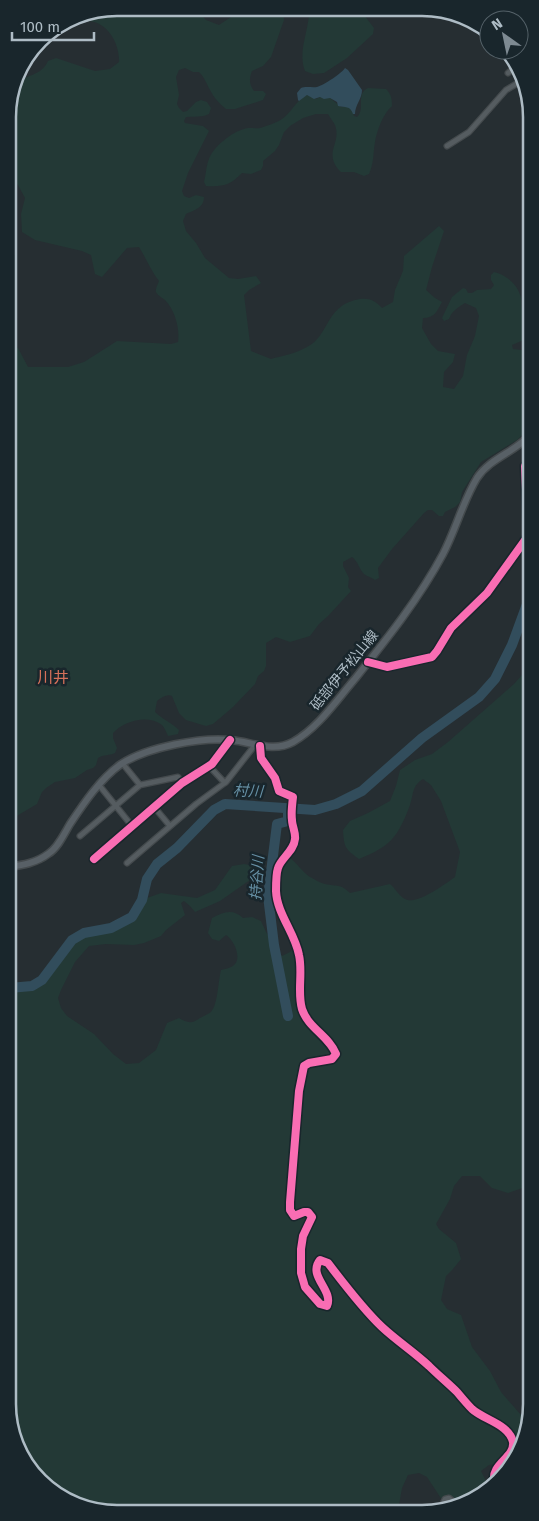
<svg xmlns="http://www.w3.org/2000/svg" width="539" height="1521" font-family="'Fira Sans','Noto Sans JP',sans-serif">
  <style>
    .green { fill: #233936 }
    .water { fill: #324d5c }
    .lines { fill: none; stroke-linecap: round; stroke-linejoin: round }
    .river { stroke: #324d5c; stroke-width: 10 }
    .street-casing { stroke: #444a4d; stroke-width: 7 }
    .secondary-casing { stroke: #444a4d; stroke-width: 9 }
    .street { stroke: #555c60; stroke-width: 4.5 }
    .secondary { stroke: #586066; stroke-width: 6 }
    .cycleway-casing { stroke: #19262c; stroke-width: 11 }
    .cycleway { stroke: #f96db3; stroke-width: 8 }
    .labels { text-anchor: middle; stroke-width: 5; stroke-linejoin: round; paint-order: stroke }
    .street-label { font-size: 14px; fill: #aebcc5; stroke: #19262c }
    .water-label { font-size: 15px; font-style: italic; fill: #6690a5; stroke: #19262c }
    .quarter-label { font-size: 16px; fill: #d4705a; stroke: #19262c }
    .rim { fill: none; stroke: #aebcc5; stroke-width: 2.5 }
  </style>
  <rect width="100%" height="100%" fill="#262e32"/>
  <path class="green" d="M118,8H195L206,20L219,25L231,17L234,8L283,9L284,20L271,57L263,66L252,71C249,79 249,84 254,91H263L266,94L263,100L235,109H226C219,103 214,98 210,90C206,83 205,78 199,72H193L185,68L179,70L176,77L179,95L177,104L179,108L183,112L187,111L196,102L201,100L207,102L211,108L209,114C202,118 194,116 186,117L184,121L185,123L203,126L209,131L188,173L182,191L184,196L189,198L196,195L204,197C204,208 194,210 186,214L183,221L186,231L196,243L205,258L229,278L238,279L256,276L261,283L249,290L244,295L251,351L271,359C282,356 297,353 307,347C329,336 325,308 355,300C367,297 374,299 382,308L393,302L395,290L403,271L404,256L439,226L444,231L432,267L426,290L435,298L442,302C437,311 435,318 423,318L422,328L431,344L438,351L455,354L453,362L444,372L443,387L454,389L463,376L467,355L475,336L479,316L476,308L465,303C457,308 452,311 449,319L444,321L442,318L452,297L463,288L466,289L468,293H472L477,290L491,289L494,285L491,280V275L494,272C507,275 518,285 521,298C522,302 521,306 522,310C524,318 527,326 529,333L526,339L512,345L513,349L530,351V427L517,440L481,462L462,492L460,502L455,507L445,512L443,516H439L432,510H428L424,513L392,549L378,568L379,578L375,580C371,577 368,577 364,574C359,569 358,561 352,557L343,562V566L349,578L348,587L351,591L328,616L319,624L310,636L290,642L276,637L266,643V666L264,671L258,676L255,684L233,707L213,724L206,726L186,720L179,713L172,696C167,694 162,697 157,701L155,712C162,719 172,723 179,730L178,734L168,736C166,732 165,728 162,725C148,714 124,721 113,733V738L117,748L115,753C109,756 104,754 98,758L96,765L93,768L87,770L75,778L55,782L46,788L42,792L37,804L15,817L12,821V827L9,830L8,349L18,348L28,367H68L84,362L117,341L171,344L178,342C180,329 175,310 165,300C163,298 158,296 156,292C155,289 158,284 159,281C151,271 146,258 139,247L127,248L102,277L95,274L91,255L82,251L35,240L22,232L21,214L25,198L18,185L8,173V117C19,111 12,105 13,96C13,93 16,87 17,85C24,74 41,77 48,61L56,58L95,71L110,69L119,62C120,44 107,20 86,21C78,21 70,23 63,24L76,16Z
    M309,9H361V11L374,28L373,34L347,58L324,73L313,74L305,71C297,51 310,29 309,9Z
    M368,88L386,89C391,94 392,98 392,106C383,114 377,130 375,142C373,154 374,163 369,174L364,176L354,172H341C322,153 342,144 335,125C333,121 330,118 328,114H316L303,118L290,126L284,132L279,145L275,151L263,161V166L261,170L251,174L242,173C230,185 224,187 206,186L204,182C206,175 206,166 209,159C213,147 232,132 244,129C249,127 255,129 260,128C267,126 276,123 282,119C292,112 296,100 307,95L316,99L320,97L330,98L341,107H348L352,110L354,116L357,117C366,109 355,94 368,88Z
    M530,666L531,1185L508,1193L492,1188L480,1176H462L454,1186L450,1199L436,1224L439,1229L456,1243L461,1259L453,1269L446,1276L441,1300L447,1309L461,1315L472,1347L490,1371L501,1392L527,1422L510,1461L507,1463L489,1465L481,1471L488,1485L448,1509L427,1477L419,1473L408,1475L402,1488L399,1505L396,1511H96L40,1481L10,1425L9,992L33,990L44,984L74,942L87,935L110,931L137,915L147,898L161,893L197,898L215,890L232,866L244,864L254,866L257,875L220,901L195,912L190,906L184,901L181,903L185,915L166,930L161,936L144,943L134,945L106,944L89,946L75,962L61,990L58,998L61,1008L67,1016L94,1034L113,1054L126,1064L139,1063L156,1050L167,1023L179,1018C187,1023 192,1024 200,1018C204,1016 208,1014 211,1012C218,1004 218,982 221,970C225,969 230,968 233,966C243,959 234,940 226,935L219,941L212,939L208,933L212,918C223,912 233,908 243,918L252,917L261,921L266,932L282,956L290,952L300,942L287,913L282,895L281,867L290,858C298,864 302,872 310,877C314,879 320,883 325,884C338,887 339,883 350,893L390,884C395,888 399,896 405,899C416,906 445,884 455,877L460,852L441,801L431,785L423,779C412,786 414,792 410,805C398,837 391,846 359,859C345,849 344,847 343,830L350,821L368,813L390,801L396,786L400,770L415,760L432,754L448,742L514,684Z"/>
  <path class="water" d="M345,68L348,70L362,90C362,99 355,105 355,114H353C350,105 345,108 338,106L337,102L330,98L324,99L320,97L314,99L307,95L299,101L298,100L297,93L301,88C306,86 312,88 317,87C324,85 342,73 345,68Z"/>
  <g class="lines">
    <path class="river" d="M288,809V821L277,824L268,896L274,945L288,1016
      M9,988L32,986L42,980L72,940L84,933L111,928L132,917L142,900L147,879L157,864L177,848L214,810L225,804L315,810L336,804L362,791L422,738L479,697L495,679L512,645L530,596"/>
    <g class="street-casing">
      <path id="street" d="M499,53V50
        M508,73L514,68
        M447,146L469,132L506,90L521,81
        M528,438L530,454
        M368,662L387,667L432,657L437,651L451,628L487,593L528,536L525,466L530,464
        M260,746L261,758L275,778L279,791L293,797C292,805 291,813 292,820C292,826 296,833 295,839C294,851 281,858 278,868C276,874 276,885 276,891C277,914 295,933 299,955C303,973 297,992 302,1009C308,1028 329,1036 336,1054L332,1059L309,1063L304,1066L299,1091L290,1202V1210L294,1216L304,1212H308L312,1217L303,1236L301,1249V1273L305,1287L320,1304L327,1306C334,1290 307,1276 320,1260L328,1263C345,1285 362,1308 382,1327C397,1341 414,1352 429,1366C438,1375 448,1383 457,1392C462,1398 467,1404 472,1409C484,1420 509,1424 513,1442C515,1458 491,1463 494,1482
        M123,764L140,785
        M209,766L225,783
        M99,785L132,826
        M155,808L170,826
        M80,836L140,785L178,777L182,783
        M94,859L182,783L212,764L230,740
        M127,863L196,804L226,782L255,745
        M445,1510L443,1503L445,1499L449,1498L456,1504"/>
    </g>
    <g class="secondary-casing">
      <path id="secondary" d="M9,867C23,865 36,863 48,854C58,848 64,834 70,824C84,803 100,779 121,764C148,747 200,737 231,740C252,742 273,753 293,742C318,728 336,701 354,680C386,640 419,599 443,554C456,529 463,501 477,478C490,458 515,452 530,435"/>
    </g>
    <use href="#street" class="street"/>
    <use href="#secondary" class="secondary"/>
    <g class="cycleway-casing">
      <path id="cycleway" d="M368,662L387,667L432,657L437,651L451,628L487,593L528,536L525,466L530,464
        M260,746L261,758L275,778L279,791L293,797C292,805 291,813 292,820C292,826 296,833 295,839C294,851 281,858 278,868C276,874 276,885 276,891C277,914 295,933 299,955C303,973 297,992 302,1009C308,1028 329,1036 336,1054L332,1059L309,1063L304,1066L299,1091L290,1202V1210L294,1216L304,1212H308L312,1217L303,1236L301,1249V1273L305,1287L320,1304L327,1306C334,1290 307,1276 320,1260L328,1263C345,1285 362,1308 382,1327C397,1341 414,1352 429,1366C438,1375 448,1383 457,1392C462,1398 467,1404 472,1409C484,1420 509,1424 513,1442C515,1458 491,1463 494,1482
        M94,859L182,783L212,764L230,740"/>
    </g>
    <use href="#cycleway" class="cycleway"/>
  </g>
  <g class="labels">
    <g class="street-label">
      <text transform="translate(344 670) rotate(-51)" y="5">砥部伊予松山線</text>
    </g>
    <g class="water-label">
      <text transform="translate(248 791) rotate(3)" y="5">村川</text>
      <text transform="translate(257 878) rotate(-86)" y="5">持谷川</text>
    </g>
    <g class="quarter-label">
      <text x="53" y="683">川井</text>
    </g>
  </g>
  <path d="M0 0H539V1521H0ZM117 16H422A101 101 0 0 1 523 117V1404A101 101 0 0 1 422 1505H117A101 101 0 0 1 16 1404V117A101 101 0 0 1 117 16Z" fill="#19262c" fill-rule="evenodd"/>
  <path class="rim" d="M117 16H422A101 101 0 0 1 523 117V1404A101 101 0 0 1 422 1505H117A101 101 0 0 1 16 1404V117A101 101 0 0 1 117 16Z"/>
  <g transform="translate(504 35) rotate(327)"><circle r="24" fill="#19262c" stroke="#556269"/>
  <path d="M0-4L9 19L0 12L-9 19Z" fill="#7e8a92"/>
  <text y="-8" font-size="14" font-weight="bold" text-anchor="middle" fill="#aebcc5">N</text>
  </g>
  <path d="M12 32v8h82v-8" fill="none" stroke="#aebcc5" stroke-width="2.5"/>
  <text x="20" y="32" font-size="15" fill="#aebcc5" stroke="#19262c" stroke-width="4" paint-order="stroke">100 m</text>
</svg>
